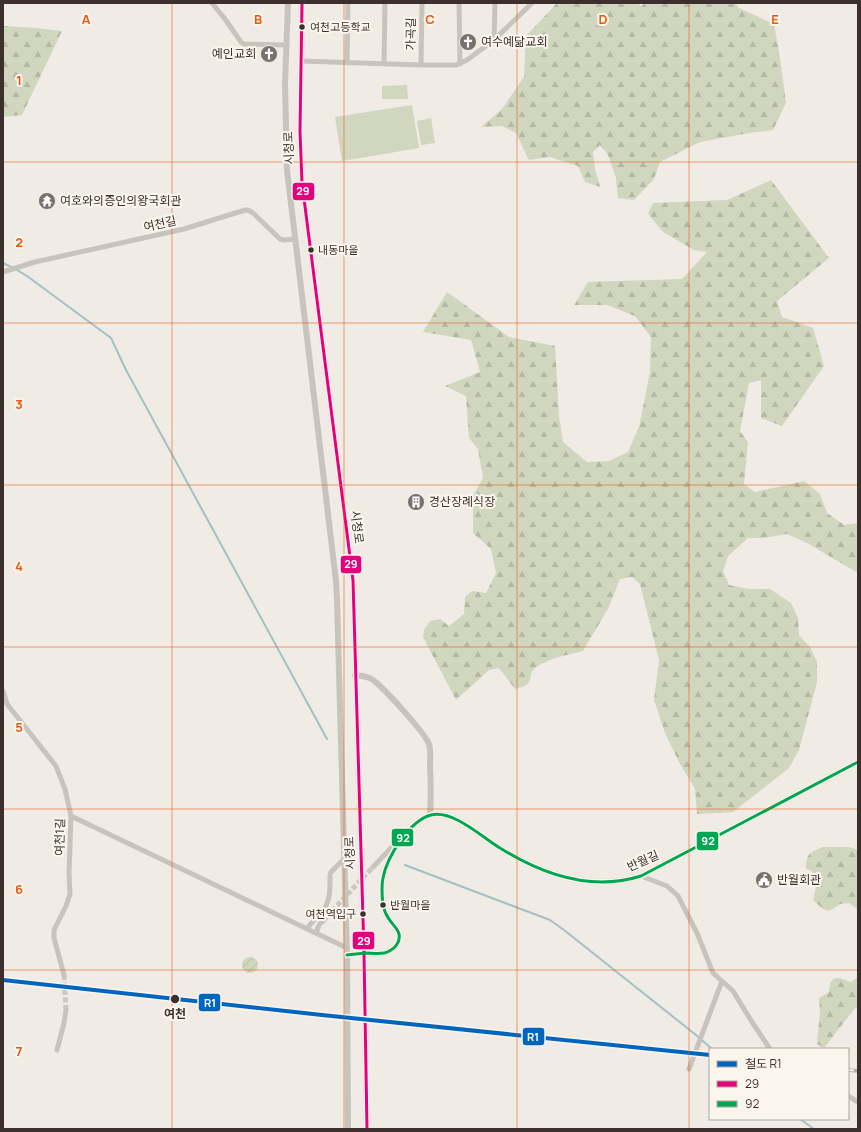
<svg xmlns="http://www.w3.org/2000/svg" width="861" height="1132" font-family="Manrope,'Noto Sans KR',sans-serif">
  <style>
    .forest { fill: url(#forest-firs) }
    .garden { fill: url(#garden-furrows) }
    .pitch { fill: #d1d6bf }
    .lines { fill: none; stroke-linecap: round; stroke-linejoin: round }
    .stream { stroke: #a1c2c1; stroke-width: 2 }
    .minor-tunnel { stroke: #ccc6c0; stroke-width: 5; stroke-dasharray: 5 2.5; stroke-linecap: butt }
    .minor { stroke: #c9c3be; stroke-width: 5 }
    .tertiary { stroke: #c9c3be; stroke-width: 6 }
    .rail-casing { stroke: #b1aca8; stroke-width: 3.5 }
    .rail { stroke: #fbf5ee; stroke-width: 2; stroke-dasharray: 6; stroke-linecap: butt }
    .bus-1-casing { stroke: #fbf5ee; stroke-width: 6 }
    .bus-2-casing { stroke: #fbf5ee; stroke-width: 6 }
    .bus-1 { stroke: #e5007d; stroke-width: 3 }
    .bus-2 { stroke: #00a651; stroke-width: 3 }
    .rail-1-casing { stroke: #fbf5ee; stroke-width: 7 }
    .rail-1 { stroke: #0065bd; stroke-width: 4 }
    .grid { fill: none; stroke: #e8590c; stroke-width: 1; stroke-opacity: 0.55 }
    .bus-dot { fill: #3b302b; stroke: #fbf5ee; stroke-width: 1.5 }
    .labels { text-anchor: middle; stroke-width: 4; stroke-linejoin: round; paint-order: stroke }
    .bus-label { font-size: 11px; fill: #3b302b; stroke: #fbf5ee; text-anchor: start }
    .street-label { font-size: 12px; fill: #3b302b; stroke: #fbf5ee }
    .poi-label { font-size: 12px; fill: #3b302b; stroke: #fbf5ee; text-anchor: start }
    .stop-label { font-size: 12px; font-weight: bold; fill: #3b302b; stroke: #fbf5ee }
    .grid-label { font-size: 13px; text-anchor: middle; font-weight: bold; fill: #e8590c; stroke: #fbf5ee; stroke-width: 4; stroke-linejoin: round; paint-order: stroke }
    .line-badge { stroke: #fbf5ee; stroke-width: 1.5 }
    .badge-label { font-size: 11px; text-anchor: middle; font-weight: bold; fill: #fff }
  </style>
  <defs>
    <pattern id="forest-firs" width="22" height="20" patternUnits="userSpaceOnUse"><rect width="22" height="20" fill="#d1d6bf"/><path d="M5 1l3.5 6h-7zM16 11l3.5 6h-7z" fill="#b4b8a4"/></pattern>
    <pattern id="garden-furrows" width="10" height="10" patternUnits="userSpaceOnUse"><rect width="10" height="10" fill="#d1d6bf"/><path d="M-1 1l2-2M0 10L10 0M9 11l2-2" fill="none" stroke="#b4b8a4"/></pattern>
  </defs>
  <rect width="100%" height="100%" fill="#f0ebe5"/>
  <path class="forest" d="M557,3H638L641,7L644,3H735L739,8L774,24L780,58L786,103L773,130L749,133L700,142L660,162L654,179L634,200L618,198L616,178L608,155L600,145L593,152L595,169L600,187L585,182L578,166L550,157L529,160L525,152L516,133L502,126L481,127L502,109L524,77L526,36Z
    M3,26L36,28L62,31L22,115L3,117Z
    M771,180L829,258L777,301L782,317L813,328L824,366L782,426L761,418V380L749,383L740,431L748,442L744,484L755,492L804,481L820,494L827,513L844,525L858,523V573L807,543L787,534L763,538H748L728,556L723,571L729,585L749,589H770L791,603L798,618L799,635L810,647L817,662V682L799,750L789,768L733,812L697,814L695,789L679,762L665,733L654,700L659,660L640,584L632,577L620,579L608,609L583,651C567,655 549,658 535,668C526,676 537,684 515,689L499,668L489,670L456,700L423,637L424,630L430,621L440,619L449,626L464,614L465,597L472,591L486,593L496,573L491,549L473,533V496L483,478L478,449L469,438L466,396L445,386L480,372L471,340L423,332L447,292L509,337L555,346L559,416L563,442L587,462L609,461L628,452L639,427L650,372L651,337L635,316L607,305H574L588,282L682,279L707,252L694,250L663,232L648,214L653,203L727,200Z
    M823,847H849L858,850V911L856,908L849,903L840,904L833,909L828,911L823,909L813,900L818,878L814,873L806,868C806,854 810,852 823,847Z
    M858,977V1008H855L824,1048L817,1044L820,1012L819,998L829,992C829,989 830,985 831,982C834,974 845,980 851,982Z"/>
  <path class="garden" d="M242 965a8 8 0 1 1 16 0a8 8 0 1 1-16 0Z"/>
  <path class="pitch" d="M407,85L408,99H382V86Z
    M412,105L419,148L342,161L335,117Z
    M431,118L435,143L421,145L417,121Z"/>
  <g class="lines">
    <path class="stream" d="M3,263L13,268
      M17,270L27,276L111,338L126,370L327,739
      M405,865L550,920L564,930L696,1035L712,1049
      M800,1119L814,1129"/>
    <path class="minor-tunnel" d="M332,911L373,867
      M64,975L66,1010"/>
    <path class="minor" d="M212,3L225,19L241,42L244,44L286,45
      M459,3L460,64
      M494,40L495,3
      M301,61L421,65H456L467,60L494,40L532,3
      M347,63L348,3
      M384,64L385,3
      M421,65L422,3
      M3,272L35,262L184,229L245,210H248L253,213L280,239L284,240L295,239
      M3,691L7,704L56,766L65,789L71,816L69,873L70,894L66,906L54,930V938L64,975
      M71,816L347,948
      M373,867L392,847L398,843
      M641,876L667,886L678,896L697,933L713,973L733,991L752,1022L770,1049
      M307,929C311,922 317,918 322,912C331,901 330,888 330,875L331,872L344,859
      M316,933L319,925L332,911
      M57,1050L64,1023L66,1010
      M689,1069L722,981
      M848,1096L858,1102"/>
    <path class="tertiary" d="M288,3L285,84L287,170L336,581L337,600L347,955L348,1129
      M302,3L300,131L302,183L353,580L364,953L367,1129
      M355,675C362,676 368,676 373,680C384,688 425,733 429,744C431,751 430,759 430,766C431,782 431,799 430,815
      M347,955C353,954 359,954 365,953C371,953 378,954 384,953C387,953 391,950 394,948C398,944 400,939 399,934C398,929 392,924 389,919C386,915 384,910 383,905C382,896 381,887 383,878C387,857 409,821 431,815C452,809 482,837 500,848C543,875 591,892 641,876L858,762"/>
    <g class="rail-casing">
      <path id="rail" d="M3,980L322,1015L710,1055
        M848,1070L858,1071"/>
    </g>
    <use href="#rail" class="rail"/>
    <g class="bus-1-casing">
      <path id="bus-1" d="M302,3L300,131L302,183L353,580L364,953L367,1129"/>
    </g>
    <g class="bus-2-casing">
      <path id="bus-2" d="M347,955C353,954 359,954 365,953C371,953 378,954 384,953C387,953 391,950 394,948C398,944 400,939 399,934C398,929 392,924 389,919C386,915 384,910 383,905C382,896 381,887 383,878C387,857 409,821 431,815C452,809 482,837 500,848C543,875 591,892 641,876L858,762"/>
    </g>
    <use href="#bus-1" class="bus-1"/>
    <use href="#bus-2" class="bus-2"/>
    <g class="rail-1-casing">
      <path id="rail-1" d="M3,980L322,1015L710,1055"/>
    </g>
    <use href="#rail-1" class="rail-1"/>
  </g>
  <path class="grid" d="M172,3V1129M344,3V1129M517,3V1129M689,3V1129M3,162H858M3,323H858M3,485H858M3,647H858M3,809H858M3,970H858"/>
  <defs>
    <g id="church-disc" transform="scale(0.9)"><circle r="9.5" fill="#7a716c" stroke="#fbf5ee"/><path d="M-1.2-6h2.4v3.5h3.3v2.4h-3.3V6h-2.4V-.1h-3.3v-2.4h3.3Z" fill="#fff"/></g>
    <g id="temple-disc" transform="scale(0.9)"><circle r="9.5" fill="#7a716c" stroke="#fbf5ee"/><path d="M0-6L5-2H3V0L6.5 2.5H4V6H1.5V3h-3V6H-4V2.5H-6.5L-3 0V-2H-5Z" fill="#fff"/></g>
    <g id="building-disc" transform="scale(0.9)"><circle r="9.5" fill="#7a716c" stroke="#fbf5ee"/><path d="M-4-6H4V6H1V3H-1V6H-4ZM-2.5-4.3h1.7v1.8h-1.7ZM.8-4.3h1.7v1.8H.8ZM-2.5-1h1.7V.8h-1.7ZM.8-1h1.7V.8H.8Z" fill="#fff"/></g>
    <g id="civic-disc" transform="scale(0.9)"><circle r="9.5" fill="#7a716c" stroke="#fbf5ee"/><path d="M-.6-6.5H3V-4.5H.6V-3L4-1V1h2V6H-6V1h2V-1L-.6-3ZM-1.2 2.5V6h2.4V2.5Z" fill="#fff"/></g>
  </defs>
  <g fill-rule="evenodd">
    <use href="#church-disc" x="468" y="42"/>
    <use href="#church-disc" x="269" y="54"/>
    <use href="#temple-disc" x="47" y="201"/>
    <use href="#building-disc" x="416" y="502"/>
    <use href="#civic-disc" x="764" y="880"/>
  </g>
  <g class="bus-dot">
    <circle cx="302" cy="27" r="3.5"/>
    <circle cx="311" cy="250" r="3.5"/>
    <circle cx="383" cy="905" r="3.5"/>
    <circle cx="363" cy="914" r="3.5"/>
    <circle cx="175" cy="999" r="5"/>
  </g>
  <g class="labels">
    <g class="bus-label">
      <text x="310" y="31">여천고등학교</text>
      <text x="318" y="254">내동마을</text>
      <text x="390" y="909">반월마을</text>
      <text x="356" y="918" text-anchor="end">여천역입구</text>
    </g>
    <g class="street-label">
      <text transform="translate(411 34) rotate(-89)" y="4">가곡길</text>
      <text transform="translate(289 148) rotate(-92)" y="4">시청로</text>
      <text transform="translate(160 224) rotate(-13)" y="4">여천길</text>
      <text transform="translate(357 527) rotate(83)" y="4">시청로</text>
      <text transform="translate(60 837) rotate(-89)" y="4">여천1길</text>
      <text transform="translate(350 853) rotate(-92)" y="4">시청로</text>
      <text transform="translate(643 861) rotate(-24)" y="4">반월길</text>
    </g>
    <g class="poi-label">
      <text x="481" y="46">여수예닮교회</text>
      <text x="256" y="58" text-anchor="end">예인교회</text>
      <text x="60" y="205">여호와의증인의왕국회관</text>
      <text x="429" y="506">경산장례식장</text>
      <text x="777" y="884">반월회관</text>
    </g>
    <g class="stop-label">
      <text x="175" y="1018">여천</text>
    </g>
  </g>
  <g class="grid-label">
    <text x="86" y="24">A</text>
    <text x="258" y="24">B</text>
    <text x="430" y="24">C</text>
    <text x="603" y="24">D</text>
    <text x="775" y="24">E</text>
    <text x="19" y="85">1</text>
    <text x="19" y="247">2</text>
    <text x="19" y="409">3</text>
    <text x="19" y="571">4</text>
    <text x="19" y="732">5</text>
    <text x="19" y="894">6</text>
    <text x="19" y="1056">7</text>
  </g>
  <g class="line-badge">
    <rect x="292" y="182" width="23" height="19" rx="4" fill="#e5007d"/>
    <rect x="340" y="555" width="22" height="19" rx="4" fill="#e5007d"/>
    <rect x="391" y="828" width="23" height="19" rx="4" fill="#00a651"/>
    <rect x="696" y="831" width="23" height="20" rx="4" fill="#00a651"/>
    <rect x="352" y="931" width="23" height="19" rx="4" fill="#e5007d"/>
    <rect x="198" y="993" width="23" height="19" rx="4" fill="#0065bd"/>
    <rect x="522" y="1027" width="23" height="19" rx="4" fill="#0065bd"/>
  </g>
  <g class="badge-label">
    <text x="303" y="195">29</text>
    <text x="351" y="568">29</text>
    <text x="403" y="842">92</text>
    <text x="708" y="845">92</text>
    <text x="364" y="945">29</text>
    <text x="210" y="1007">R1</text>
    <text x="533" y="1041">R1</text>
  </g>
  <rect width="861" height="1132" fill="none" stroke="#3b302b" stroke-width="8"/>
  <rect x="709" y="1048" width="140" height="72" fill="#fbf5ee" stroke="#aea6a0"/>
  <rect x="717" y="1061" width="20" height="6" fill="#0065bd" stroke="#aea6a0"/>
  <text x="745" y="1068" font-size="12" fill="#3b302b">철도 R1</text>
  <rect x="717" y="1081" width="20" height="6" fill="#e5007d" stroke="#aea6a0"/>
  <text x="745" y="1088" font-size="12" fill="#3b302b">29</text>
  <rect x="717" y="1101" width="20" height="6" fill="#00a651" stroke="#aea6a0"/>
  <text x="745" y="1108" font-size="12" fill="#3b302b">92</text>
</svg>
